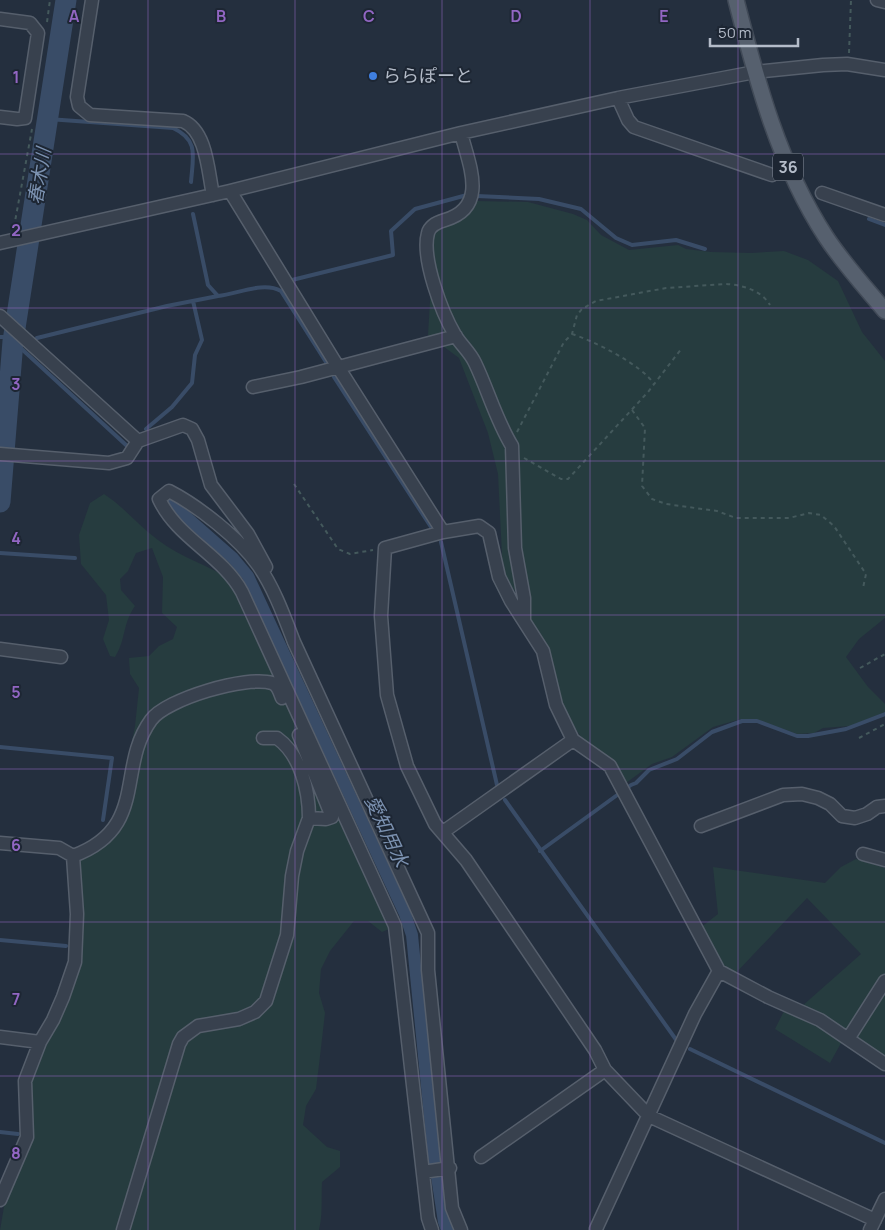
<svg xmlns="http://www.w3.org/2000/svg" width="885" height="1230" font-family="Manrope,'Noto Sans JP',sans-serif">
  <style>
    .green { fill: #263c3f }
    .lines { fill: none; stroke-linecap: round; stroke-linejoin: round }
    .stream { stroke: #394c67; stroke-width: 4 }
    .canal { stroke: #394c67; stroke-width: 12 }
    .river { stroke: #394c67; stroke-width: 21 }
    .minor-casing { stroke: #565f6c; stroke-width: 15 }
    .major-casing { stroke: #414a57; stroke-width: 18 }
    .path { stroke: #44595c; stroke-width: 2; stroke-dasharray: 4 4; stroke-linecap: butt }
    .minor { stroke: #38414e; stroke-width: 12 }
    .major { stroke: #56606e; stroke-width: 15 }
    .grid { fill: none; stroke: #9266c3; stroke-width: 1; stroke-opacity: 0.55 }
    .shop-dot { fill: #3f7fe0; stroke: #1d2633; stroke-width: 2 }
    .labels { text-anchor: middle; stroke-width: 4; stroke-linejoin: round; paint-order: stroke }
    .shield { fill: #1d2633; stroke: #878f9c; stroke-width: 1 }
    .shield-label { font-size: 16px; font-weight: bold; fill: #b4bcc9 }
    .poi-label { font-size: 18px; fill: #b4bcc9; stroke: #1d2633; text-anchor: start }
    .water-label { font-size: 19px; font-style: italic; fill: #7c92b1; stroke: #1d2633 }
    .grid-label { font-size: 16px; text-anchor: middle; font-weight: bold; fill: #9266c3; stroke: #1d2633; stroke-width: 4; stroke-linejoin: round; paint-order: stroke }
  </style>
  <rect width="100%" height="100%" fill="#242f3e"/>
  <path class="green" d="M477,201L528,202L573,214L587,220L601,235L629,250L678,245L686,249L711,252L751,253L784,251L808,260L838,281L862,332L885,361V618L859,639L846,657L868,687L885,704V712L850,726L823,728L814,733L797,734L755,719H741L713,727L672,757L652,764L626,783L608,756L586,743L569,721L529,620V610L503,575L498,474L488,433L459,358L428,335L434,234C451,219 467,224 477,201Z
    M104,494C124,507 139,526 158,540C181,558 209,565 233,581L389,929L382,932L368,921H354L330,951L321,969L319,993L325,1013L319,1065L316,1089L306,1106L303,1125L327,1147L340,1151V1167L322,1182C321,1198 323,1214 319,1230H0L5,1201L30,1139L33,1117L30,1095L31,1078L75,981L78,861L111,821L121,800L135,726L139,688L130,674L129,658L149,656L159,646L173,639L177,627L162,613L163,577L152,548L136,553L128,571L120,579L121,590L135,606C122,625 126,640 115,657L110,656L103,639L109,620L106,595L81,564L79,535L90,503Z
    M856,859L885,868V1069L846,1034L830,1063L775,1029L785,1009L801,1007L861,954L807,898L734,975L721,967L700,928L718,914L713,867L825,883L841,867Z"/>
  <g class="lines">
    <path class="stream" d="M48,119L173,128C199,140 193,156 191,182
      M477,196L539,199L581,209L616,238L632,245L676,240L705,249
      M193,214L208,285L218,296C238,294 263,281 281,291L326,362
      M869,219L885,225
      M292,280L393,255L391,231L415,209L467,195
      M0,337H6L13,341L126,445
      M37,338L167,306L218,296
      M334,377L431,527
      M146,429L172,407L192,383L195,355L202,340L193,301
      M441,542L497,785
      M0,553L75,558
      M0,747L112,758L103,820
      M505,800L677,1041
      M540,851L631,785L636,783L649,770L677,759L712,732L742,721H757L797,736H808L846,729L885,714
      M0,940L66,946
      M690,1049L885,1143
      M0,1132L18,1134"/>
    <path class="canal" d="M167,500L233,558L248,576L405,914L412,935L434,1157L444,1222L447,1230"/>
    <path class="river" d="M0,502L13,341L66,0"/>
    <g class="minor-casing">
      <path id="minor" d="M92,0L77,97L79,106L90,115L183,121C207,131 208,172 213,195
        M877,0L885,2
        M0,19L30,23L38,33L25,118L17,119L0,117
        M618,98L628,120L634,127L772,175
        M461,133C469,165 489,207 445,220C438,222 430,225 428,233C421,258 442,313 455,335C461,345 470,352 475,363C488,390 496,420 512,446L515,548L524,598V619
        M230,191L338,367L443,532
        M822,193L885,215
        M0,243L230,191L461,133L618,98L755,72L823,65L847,64L885,70
        M0,316L138,441
        M253,387L301,377L456,336
        M0,454L109,463L127,458L138,441L183,425L192,429L198,440L211,485L248,534L266,567
        M0,649L61,657
        M263,738H277C301,755 309,791 309,818
        M701,826L783,795L802,794L818,798L830,804L842,816L855,818L867,814L877,807L885,806
        M443,832L573,740
        M0,843L59,848L73,856C149,828 116,768 151,720C166,699 247,675 272,683C278,685 280,693 282,698
        M863,854L885,860
        M0,1037L40,1042
        M848,1039L885,981
        M481,1157L605,1070
        M423,1172L450,1168
        M0,1200L27,1137L25,1081L40,1042L53,1020L63,997L75,962L77,914L73,856
        M875,1220L649,1116L605,1070L595,1050L466,860L435,824L407,766L387,695L381,616L385,548L443,532L479,526L489,533L499,577L511,601L543,651L556,705L573,740L610,766L719,971L768,997L820,1020L885,1064
        M596,1229L695,1014L719,971
        M123,1230L179,1044L183,1037L198,1026L239,1019L255,1012L266,1001L287,935L292,876L297,851L309,818L326,819L332,817L299,735
        M432,1230L428,1218L395,926L242,592C222,555 177,538 159,499L169,491C198,506 239,538 258,565C274,588 284,616 294,642L428,933V970L452,1208L461,1230
        M870,1230L885,1199"/>
    </g>
    <g class="major-casing">
      <path id="major" d="M736,0C757,82 779,165 826,237C843,263 865,287 885,311"/>
    </g>
    <path class="path" d="M47,22L50,0
      M849,53L851,0
      M14,227L32,129
      M572,334C594,341 642,365 654,384
      M632,410L645,428L642,486L652,499L666,504L717,511L736,518H789L809,513L821,515L834,526L866,574L863,588
      M517,432L564,342L572,334L577,315L582,309L596,301L666,288L726,284C742,285 761,290 770,305
      M524,458L561,479H568L648,392L682,348
      M294,484L338,549L350,554L373,550
      M860,668L885,654
      M859,738L885,724"/>
    <use href="#minor" class="minor"/>
    <use href="#major" class="major"/>
  </g>
  <path class="grid" d="M148,0V1230M295,0V1230M442,0V1230M590,0V1230M738,0V1230M0,154H885M0,308H885M0,461H885M0,615H885M0,769H885M0,922H885M0,1076H885"/>
  <circle class="shop-dot" cx="373" cy="76" r="5"/>
  <g class="labels">
    <rect class="shield" x="773" y="153.5" width="30" height="27" rx="4"/>
    <g class="shield-label">
      <text x="788" y="173">36</text>
    </g>
    <g class="poi-label">
      <text x="383" y="82">ららぽーと</text>
    </g>
    <g class="water-label">
      <text transform="translate(39 176) rotate(-81)" y="7">春木川</text>
      <text transform="translate(387 831) rotate(65)" y="7">愛知用水</text>
    </g>
  </g>
  <g class="grid-label">
    <text x="74" y="22">A</text>
    <text x="221" y="22">B</text>
    <text x="369" y="22">C</text>
    <text x="516" y="22">D</text>
    <text x="664" y="22">E</text>
    <text x="16" y="83">1</text>
    <text x="16" y="236">2</text>
    <text x="16" y="390">3</text>
    <text x="16" y="544">4</text>
    <text x="16" y="698">5</text>
    <text x="16" y="851">6</text>
    <text x="16" y="1005">7</text>
    <text x="16" y="1159">8</text>
  </g>
  <path d="M710 38v8h88v-8" fill="none" stroke="#b4bcc9" stroke-width="2.5"/>
  <text x="718" y="38" font-size="15" fill="#b4bcc9" stroke="#1d2633" stroke-width="4" paint-order="stroke">50 m</text>
</svg>
